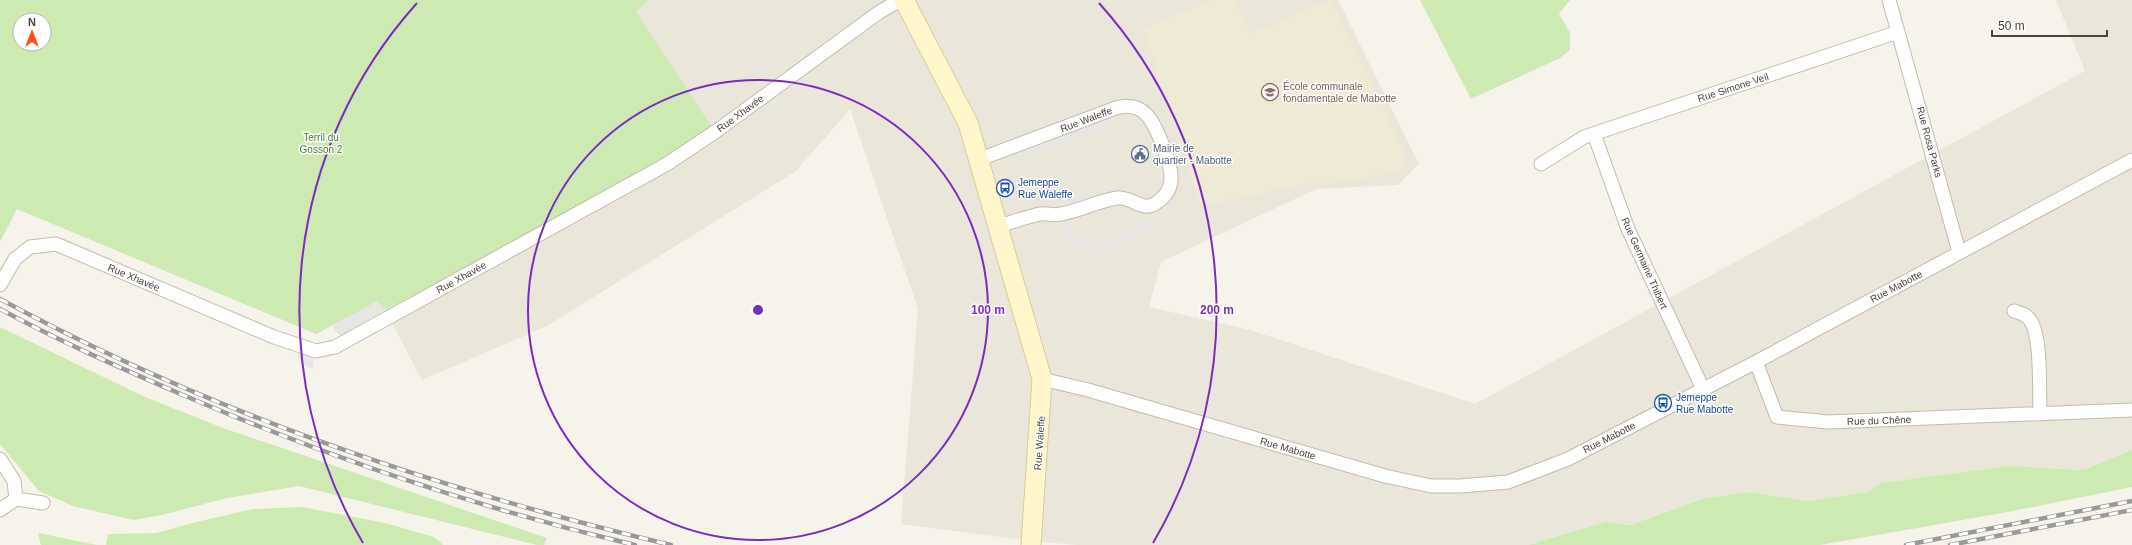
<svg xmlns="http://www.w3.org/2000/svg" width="2132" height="545" font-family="Helvetica,sans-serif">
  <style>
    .residential { fill: #eae6d9 }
    .education { fill: #efead5 }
    .green { fill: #cdeab3; fill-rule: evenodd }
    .parking { fill: #e7e6e2 }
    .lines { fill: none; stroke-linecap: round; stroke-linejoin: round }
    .street-casing { stroke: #c2bcad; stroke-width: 15 }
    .secondary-casing { stroke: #d7cb9a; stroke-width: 21 }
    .street { stroke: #fff; stroke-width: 13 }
    .secondary { stroke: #fff7cb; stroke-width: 19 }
    .rail-casing { stroke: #999; stroke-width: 4.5 }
    .rail { stroke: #fff; stroke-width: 3; stroke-dasharray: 9; stroke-linecap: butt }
    .ring { fill: none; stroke: #7b2cbf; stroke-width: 2 }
    .labels { text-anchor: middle; stroke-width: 3; stroke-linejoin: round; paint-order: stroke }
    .education-label { font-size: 10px; fill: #785e54; stroke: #fff; text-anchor: start }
    .street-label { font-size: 10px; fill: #4a4538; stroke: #fff }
    .park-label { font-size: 10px; fill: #417f28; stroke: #fff }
    .service-label { font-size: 10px; fill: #4e5e75; stroke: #fff; text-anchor: start }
    .transit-label { font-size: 10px; fill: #164399; stroke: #fff; text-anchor: start }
    .centre { fill: #7b2cbf; stroke: #fff; stroke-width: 2 }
    .ring-label { font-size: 12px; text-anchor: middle; font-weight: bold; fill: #7b2cbf; stroke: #fff; stroke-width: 3; stroke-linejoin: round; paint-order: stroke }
  </style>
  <rect width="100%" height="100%" fill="#f6f3eb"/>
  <path class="residential" d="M650,0H1338L1419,164L1398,185L1316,189L1161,262L1149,307L1250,330L1475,404L2085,71L2056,0H2132V450L2084,470L2009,466L1881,483L1868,492L1808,501L1750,492L1706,498L1630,525L1606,522L1528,545H1078L1040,542L901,524L918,309L850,109L796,171L547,326L422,380L385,310L667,164L714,132L636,11Z"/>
  <path class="education" d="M1212,0H1234L1251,33L1331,0L1404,152L1403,170L1344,182L1307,184L1201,206L1143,28Z"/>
  <path class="green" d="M0,0H650L636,11L715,132L667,164L385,310L377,302L316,334L17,209L0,242ZM20,20H44V44H20Z
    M1420,0H1570L1559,14L1570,33V50L1560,58L1471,99Z
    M0,327L145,397L223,428L547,538L544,545H537L299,486L227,498L162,515L133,520L73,506L39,491L0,444Z
    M2132,450V487L2008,512L1820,545H1528L1606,522L1630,525L1706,498L1750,492L1808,501L1868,492L1881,483L2009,466L2084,470Z
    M302,507L385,523L434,537L443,545H106L108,534L157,533L196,522L253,509Z
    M38,533L97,545H41Z"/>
  <path class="parking" d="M1078,110L1079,113L1082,114L1042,130L1044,123Z
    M1112,115L1106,130L1100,128L1098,133L1092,131L1090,136L1084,134L1083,139L1076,137L1075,142L1069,140L1067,145L1061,143L1059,148L1053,146L1055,137Z
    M1050,139L1045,153L1039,151L1037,157L1031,155L1029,160L1023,158L1022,162L1015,161L1013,165L1008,163L1010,155Z
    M1123,185L1130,194L1060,208L1064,202Z
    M1149,220L1160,223L1158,228L1152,226L1150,231L1144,230L1143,235L1137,233L1136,238L1130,236L1128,242L1122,240L1121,245L1114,244L1113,249L1095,243L1107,240Z
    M1060,223L1094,243L1097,253L1092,255L1090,250L1085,252L1082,246L1077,248L1074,242L1068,244Z
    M377,301L385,310L340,336L332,326Z
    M298,352L314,357L313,369L303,365L298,358Z"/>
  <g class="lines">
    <g class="street-casing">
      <path id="street" d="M1898,32L1959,252
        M1594,134L1628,229L1703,389
        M980,159L1113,109C1144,98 1154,122 1163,146C1171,167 1179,189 1156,203C1142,213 1132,196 1117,198C1097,201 1080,211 1061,214C1054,216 1047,213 1040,214C1026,217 1012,222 999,226
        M1541,164L1584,137L1898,32L1889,0
        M0,285L15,259L30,247L56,244L274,337L316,351L335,347L667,164L715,132L878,13L900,0
        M2014,311C2020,313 2026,314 2030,320C2042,336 2039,392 2040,414
        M1756,362L1777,417L1828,422L2132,410
        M1042,379L1088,390L1385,476L1431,486H1460L1508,482L1568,459L1756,362L2132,160
        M0,459L14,481L16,499
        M16,499L43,503
        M0,510L16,499"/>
    </g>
    <g class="secondary-casing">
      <path id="secondary" d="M904,0L968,123L1042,379L1031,545"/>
    </g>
    <use href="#street" class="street"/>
    <use href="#secondary" class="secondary"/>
    <g class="rail-casing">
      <path id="rail" d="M0,299C210,413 439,490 671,545
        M0,309C57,340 116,366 176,392C324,456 477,508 635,545
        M1906,545L2132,501
        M1950,545L2132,510"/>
    </g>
    <use href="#rail" class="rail"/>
  </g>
  <g class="ring">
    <circle cx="758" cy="310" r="230"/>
    <path d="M363 543A459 459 0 0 1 417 3M1099 3A459 459 0 0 1 1153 543"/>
  </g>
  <defs>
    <g id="school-ring" transform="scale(0.9)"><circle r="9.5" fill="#fff" stroke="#8d6e63" stroke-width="1.5"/><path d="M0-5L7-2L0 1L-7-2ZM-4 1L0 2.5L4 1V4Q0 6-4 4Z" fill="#8d6e63"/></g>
    <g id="civic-ring" transform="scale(0.9)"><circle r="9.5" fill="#fff" stroke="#5c6f8a" stroke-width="1.5"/><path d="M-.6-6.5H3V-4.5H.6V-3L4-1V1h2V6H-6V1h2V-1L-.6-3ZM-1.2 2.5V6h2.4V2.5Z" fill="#5c6f8a"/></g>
    <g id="bus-ring" transform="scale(0.9)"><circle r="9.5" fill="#fff" stroke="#1a4fb4" stroke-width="1.5"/><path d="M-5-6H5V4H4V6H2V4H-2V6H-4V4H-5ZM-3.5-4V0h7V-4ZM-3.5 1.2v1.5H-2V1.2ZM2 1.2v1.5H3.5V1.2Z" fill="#1a4fb4"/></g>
  </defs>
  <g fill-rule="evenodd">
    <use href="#school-ring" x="1270" y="92"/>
    <use href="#civic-ring" x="1140" y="154"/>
    <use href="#bus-ring" x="1005" y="188"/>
    <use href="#bus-ring" x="1663" y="403"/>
  </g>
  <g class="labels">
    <g class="education-label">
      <text x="1283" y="90">École communale<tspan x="1283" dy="12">fondamentale de Mabotte</tspan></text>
    </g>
    <g class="street-label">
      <text transform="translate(1733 87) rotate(-18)" y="4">Rue Simone Veil</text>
      <text transform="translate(740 113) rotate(-36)" y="4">Rue Xhavée</text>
      <text transform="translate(1086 119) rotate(-21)" y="4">Rue Waleffe</text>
      <text transform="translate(1930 142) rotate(75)" y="4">Rue Rosa Parks</text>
      <text transform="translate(1645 263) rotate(66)" y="4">Rue Germaine Thibert</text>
      <text transform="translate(134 277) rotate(23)" y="4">Rue Xhavée</text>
      <text transform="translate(461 277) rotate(-29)" y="4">Rue Xhavée</text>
      <text transform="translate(1896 286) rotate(-28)" y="4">Rue Mabotte</text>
      <text transform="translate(1879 420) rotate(-2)" y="4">Rue du Chêne</text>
      <text transform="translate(1609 437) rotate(-27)" y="4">Rue Mabotte</text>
      <text transform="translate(1039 443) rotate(-86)" y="4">Rue Waleffe</text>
      <text transform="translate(1288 448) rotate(16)" y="4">Rue Mabotte</text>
    </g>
    <g class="park-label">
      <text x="321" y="141">Terril du<tspan x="321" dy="12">Gosson 2</tspan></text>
    </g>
    <g class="service-label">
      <text x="1153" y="152">Mairie de<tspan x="1153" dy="12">quartier - Mabotte</tspan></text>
    </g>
    <g class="transit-label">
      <text x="1018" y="186">Jemeppe<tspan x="1018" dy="12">Rue Waleffe</tspan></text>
      <text x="1676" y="401">Jemeppe<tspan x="1676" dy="12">Rue Mabotte</tspan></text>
    </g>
  </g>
  <circle cx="758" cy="310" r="6" class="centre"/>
  <g class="ring-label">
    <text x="988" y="314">100 m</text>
    <text x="1217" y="314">200 m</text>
  </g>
  <g transform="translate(32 32)"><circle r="19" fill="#ffffff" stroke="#b7b5af"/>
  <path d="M0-3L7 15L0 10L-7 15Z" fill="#ff5018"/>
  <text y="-6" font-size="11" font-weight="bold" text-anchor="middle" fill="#4a4538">N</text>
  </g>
  <path d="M1992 30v6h115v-6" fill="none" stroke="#4a4538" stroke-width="2"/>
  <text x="1998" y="30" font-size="12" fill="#4a4538" stroke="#ffffff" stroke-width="3" paint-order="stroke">50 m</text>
</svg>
